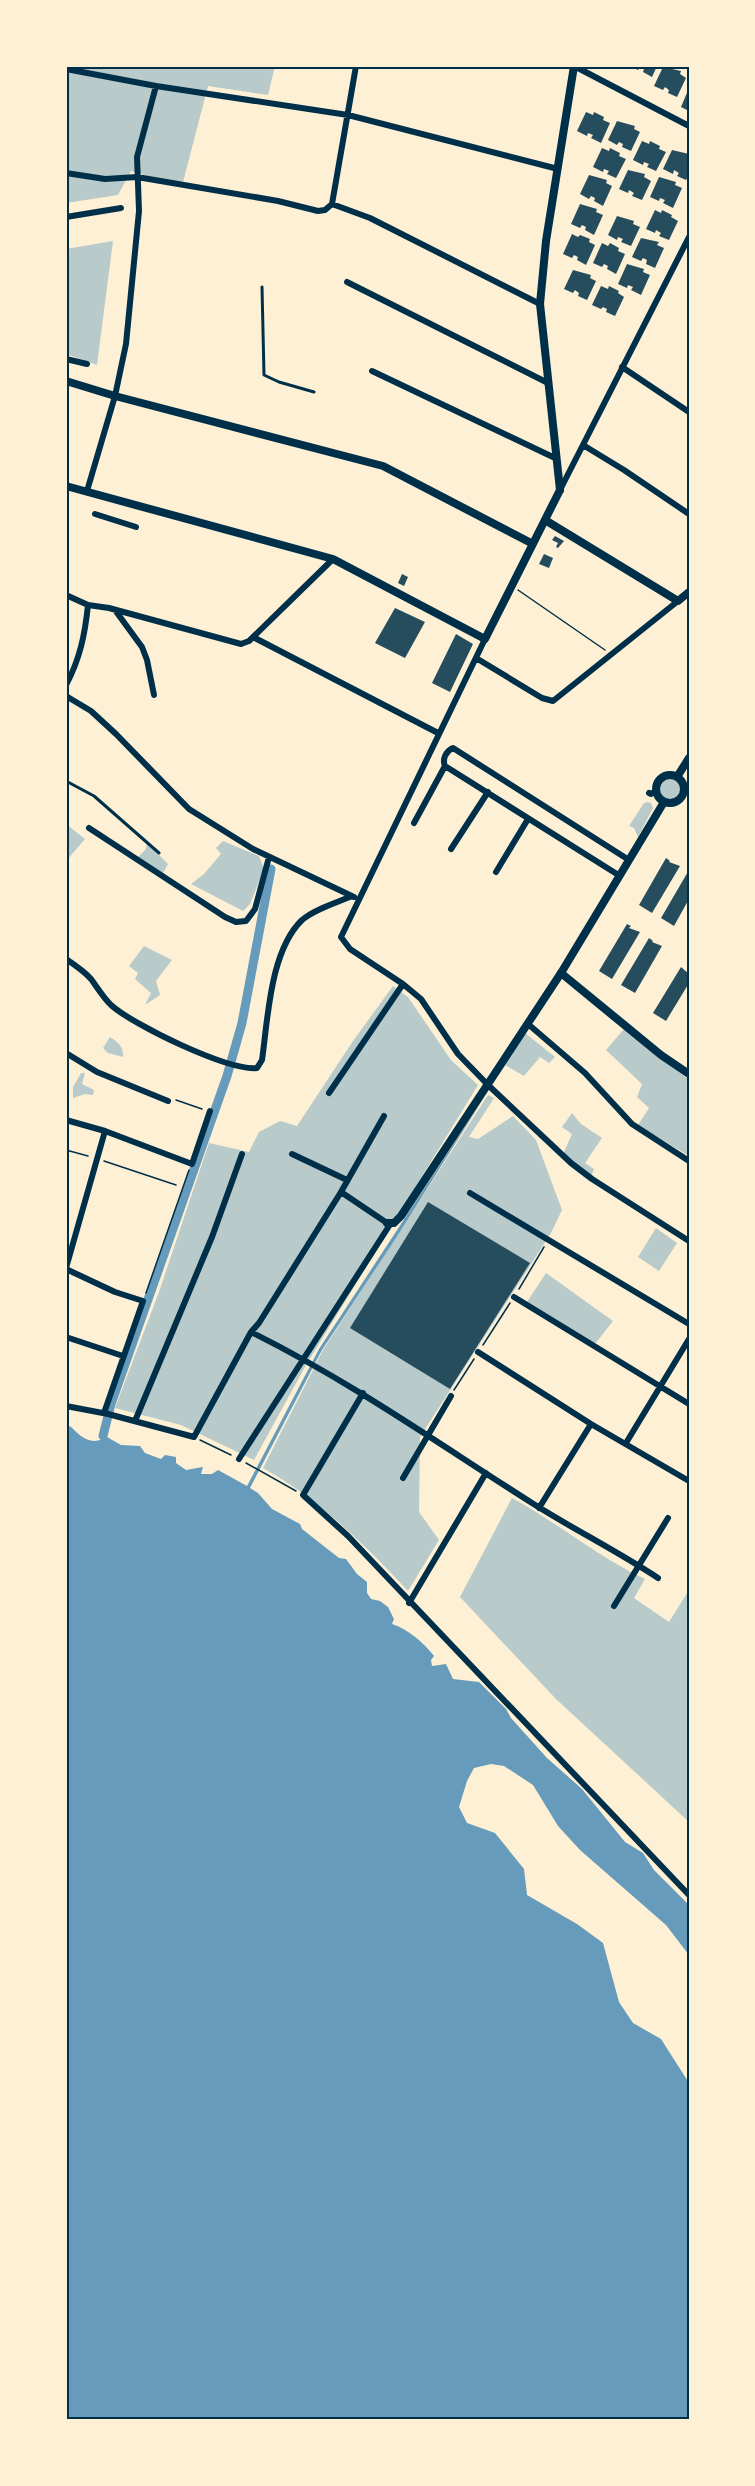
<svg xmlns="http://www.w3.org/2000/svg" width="755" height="2486" font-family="Quicksand,sans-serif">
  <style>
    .green { fill: #b9caca }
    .water { fill: #669bbc }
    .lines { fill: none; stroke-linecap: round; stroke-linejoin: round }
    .canal { stroke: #669bbc; stroke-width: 9 }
    .building { fill: #264d5e }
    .path { stroke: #003049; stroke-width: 1.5 }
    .service { stroke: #003049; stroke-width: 3 }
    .minor { stroke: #003049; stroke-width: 6 }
    .tertiary { stroke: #003049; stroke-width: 8 }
    .secondary { stroke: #003049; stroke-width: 8 }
    .neatline { fill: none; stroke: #003049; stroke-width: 2 }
  </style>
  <rect width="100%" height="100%" fill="#fdf0d5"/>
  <path class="green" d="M66,66H275L268,95L208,86L182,186L131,171L118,195L66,203Z
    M113,241L97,365L66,354V249Z
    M658 789a11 11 0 1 1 22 0a11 11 0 1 1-22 0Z
    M648,802L651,803L653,808L638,837L634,828L629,826L644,803Z
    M66,824L85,839L66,861Z
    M223,841L259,856L264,869L250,904L243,911L191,884L204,874L221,854L216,848Z
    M147,843L168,864L163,873L136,859L146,849Z
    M144,946L172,960L156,981L160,995L145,1005L151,993L135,979L138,973L129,966Z
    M393,986L408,997L451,1060L478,1085L306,1365L254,1460L181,1425L115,1408L159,1292L209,1143L249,1152L259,1132L280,1121L297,1126L353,1041Z
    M624,1029L689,1080V1156L638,1125L649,1108L637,1097L642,1084L606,1050Z
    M525,1033L555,1057L549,1063L540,1057L524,1076L505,1065Z
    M110,1037C118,1042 124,1047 123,1057L108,1053L103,1048Z
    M81,1073H85L82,1084L94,1090L93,1095L85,1094L73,1098V1087Z
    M488,1095L494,1098L469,1137L478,1139L513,1116L536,1140L562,1210L551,1233L420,1437L419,1512L439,1540L408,1591C365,1545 319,1499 263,1468L323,1350Z
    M572,1113L581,1124L602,1138L585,1163L594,1169L591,1177L563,1154L572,1134L562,1127Z
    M656,1228L677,1243L659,1271L638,1257Z
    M546,1273L613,1321L595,1344L527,1302Z
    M512,1498C558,1523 598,1557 645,1579L634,1598L669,1622L689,1590V1822L556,1699L460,1597Z"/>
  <path class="water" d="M485,1096L396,1238L322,1350L250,1488L258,1493L272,1509L300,1524L302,1529L339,1558L346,1559L357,1574L367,1582V1593L371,1599L380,1601L388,1607L394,1619L392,1624C408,1629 424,1643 434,1656L431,1660L432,1666L446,1664L453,1679L479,1682L506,1709L511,1718L547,1758L582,1789L625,1842L643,1853L654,1870L689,1905V1955L666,1925L580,1850L558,1826L533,1785L504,1766L491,1764L474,1768L467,1781L459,1807L467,1823L495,1833L524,1869L527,1895L577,1924L603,1943L619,2002L633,2023L661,2039L689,2083V2420H66V1430L70,1426C81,1436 89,1447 107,1437L121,1445L140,1446L145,1453L161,1459L165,1455L176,1457V1463L186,1470L203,1467L201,1474H212L218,1470L247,1486L319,1349Z"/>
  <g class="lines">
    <path class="canal" d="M103,1436L111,1404L227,1076L242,1023L271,869"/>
  </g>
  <path class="building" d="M629,66H657L652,77L643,72L644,69L640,67L638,70Z
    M663,67L681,71L680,74L686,78L677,97L668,93L669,90L665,87L663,90L654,86Z
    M689,88V111L681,107Z
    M586,112L593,115L594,112L604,117L603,120L610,123L601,143L591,138L593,135L588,133L587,136L577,131Z
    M617,121L635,126L634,129L640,132L631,151L622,147L623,144L619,142L617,145L608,140Z
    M642,141L649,144L650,141L660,146L659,149L666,152L656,171L647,167L649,164L644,162L643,165L633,160Z
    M602,148L609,151L610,148L620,153L619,156L626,159L616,178L607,174L609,171L604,169L603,172L593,167Z
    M672,150L689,154V175L686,180L677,176L679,173L674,170L673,174L663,169Z
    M628,170L645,174L644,177L651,181L642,200L632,196L634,193L629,190L628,193L619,189Z
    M589,175L607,180L606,183L612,186L603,206L594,201L595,198L591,196L589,199L580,194Z
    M659,177L676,182L675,185L682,188L673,208L663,203L665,200L660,198L659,201L650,197Z
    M580,204L597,209L596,212L603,215L594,235L585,230L586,227L582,225L580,228L571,224Z
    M655,210L661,213L662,210L672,215L671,217L678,221L669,240L659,236L661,233L656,230L655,233L646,229Z
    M617,216L634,221L633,224L640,227L631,246L621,242L623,239L618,237L617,240L608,235Z
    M572,234L578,237L580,235L590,239L589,242L595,245L586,265L577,260L578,257L574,255L572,258L563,254Z
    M641,238L659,242L657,245L664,248L655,268L646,264L647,260L643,258L641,261L632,257Z
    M602,243L608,246L610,243L619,248L618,251L625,254L616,274L607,269L608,266L604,264L602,267L593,263Z
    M627,264L644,269L643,272L650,275L641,295L631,290L633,287L628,285L627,288L618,284Z
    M573,270L591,275L590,278L596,281L587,300L578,296L579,293L575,290L573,293L564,289Z
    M601,286L608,289L609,286L619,291L618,293L624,297L615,316L606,312L607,309L603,307L601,309L592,305Z
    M555,536L564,541L558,548L556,547L558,543L552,540Z
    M544,554L553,558L549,568L539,564Z
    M402,574L408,577L404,586L398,583Z
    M395,608L425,622L405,658L375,643Z
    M456,634L473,644L450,692L432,683Z
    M666,858L670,861L669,862L680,866L652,913L639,905Z
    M689,870V899L674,926L661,918Z
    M627,924L631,926L629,928L640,932L612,979L599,971Z
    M649,938L653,941L652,942L662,946L635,993L621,985Z
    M681,967L689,974V983L666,1021L653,1013Z
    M428,1202L530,1263L450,1389L350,1328Z"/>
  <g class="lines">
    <path class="path" d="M518,590L605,650
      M176,1100L202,1109
      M66,1150L88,1156
      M104,1161L176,1185
      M519,1289L544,1247
      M146,1293L189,1170
      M483,1345L510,1303
      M454,1390L474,1359
      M200,1440L231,1455
      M246,1463L296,1491"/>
    <path class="service" d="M262,287L264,375L279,382L314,392
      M66,781L94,796L159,853"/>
    <path class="minor" d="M574,66L689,126
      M66,69L156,86L348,115L558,169
      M66,173L105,179L137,177L278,201L318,211L325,210L332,204
      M332,204L370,218L540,304
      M332,204L356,66
      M66,217L121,208
      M347,282L548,383
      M66,359L87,364
      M622,367L689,412
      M372,371L555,458
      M583,445L624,470L689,514
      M561,488L689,237
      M87,491L115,396L126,344L139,211L137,157L156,86
      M95,514L136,527
      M66,595L88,605L109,608L241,644L249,641L333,559
      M115,610L142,647L147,660L154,695
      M253,637L438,733
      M485,639L341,937L350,949L403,984L421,999L458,1054L488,1085L571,1163L592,1179L689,1241
      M476,658L542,698L553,701L678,601
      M66,685C80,659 85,634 88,605
      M66,696L91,711L116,734L189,809L253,849L354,897
      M445,766L620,876
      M649,793L651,794L656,791
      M414,823L445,766C442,759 446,751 453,748L629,860
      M89,828L225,917L236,922L246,921L255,909L269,857
      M451,849L488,792
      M496,872L528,819
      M66,959C75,965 84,971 91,979C97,987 103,997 111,1005C133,1025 228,1071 257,1068L262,1060C268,1018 270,951 302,920C315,909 336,903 352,896
      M528,1024L585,1073L632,1124L689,1161
      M66,1053L97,1072L168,1101
      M329,1093L403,984
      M66,1120L105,1131L192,1164L210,1111
      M292,1154L347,1180
      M341,1192L387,1223
      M470,1193L689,1324
      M66,1268L105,1131
      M66,1269L115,1292L143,1301L104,1413
      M514,1297L689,1404
      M251,1332C350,1381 439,1444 532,1503C573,1529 617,1551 658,1578
      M66,1337L123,1356
      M478,1352L591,1424L689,1481
      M363,1393L303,1495L348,1536L689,1895
      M66,1406L108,1414L194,1437L251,1332L259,1323L341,1192L384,1116
      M135,1421L212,1237L242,1154
      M626,1443L689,1339
      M239,1459L391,1223
      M403,1478L451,1396
      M539,1508L591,1424
      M409,1603L486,1473
      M614,1606L668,1518"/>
    <path class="tertiary" d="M66,381L115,396L383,466L533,544
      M66,486L333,559L485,639L560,490
      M545,520L678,601L689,592
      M561,973L661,1055L689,1074"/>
    <path class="secondary" d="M560,490L540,304L546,241L574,66
      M656 789a14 14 0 1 1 28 0a14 14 0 1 1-28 0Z
      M677,777L689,758
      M387,1223H394L401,1216L561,973L664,802"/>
  </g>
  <rect width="755" height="2486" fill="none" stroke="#fdf0d5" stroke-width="135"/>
  <rect x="68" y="68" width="620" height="2350" class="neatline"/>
</svg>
